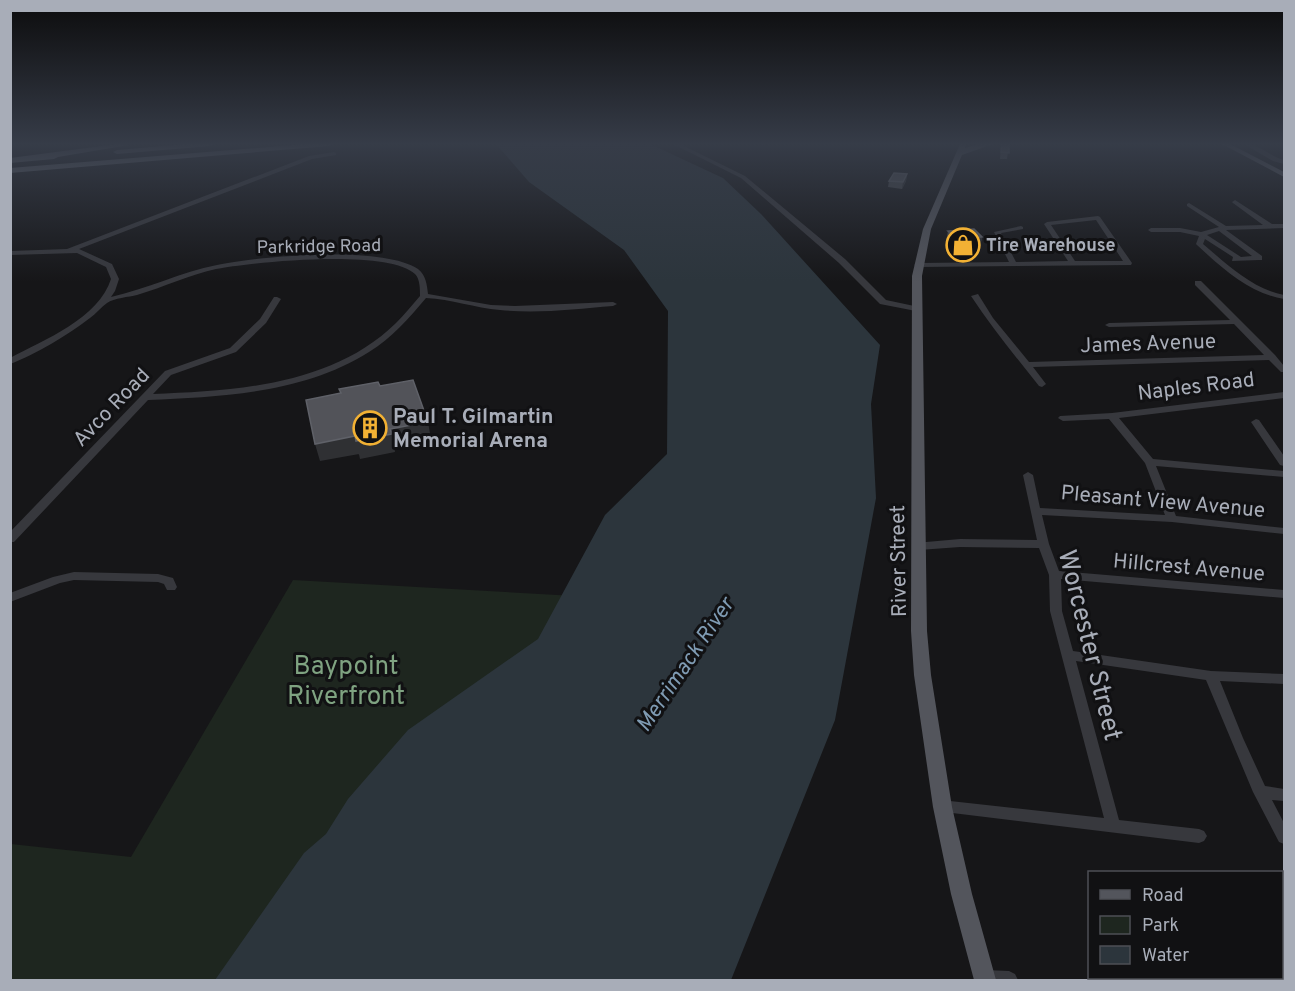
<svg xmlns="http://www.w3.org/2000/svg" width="1295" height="991" font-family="Overpass,sans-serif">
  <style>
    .green { fill: #1e261f }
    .water { fill: #2c353c }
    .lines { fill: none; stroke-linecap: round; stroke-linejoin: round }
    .minor { fill: #37383d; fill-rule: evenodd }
    .major { fill: #53555c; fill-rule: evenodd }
    .highway { fill: #63666e; fill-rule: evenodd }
    .wall { fill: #47494d }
    .shaded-wall { fill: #2f3033 }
    .building { fill: #525359; stroke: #5f6168; stroke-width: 1.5 }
    .labels { text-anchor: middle; stroke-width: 6; stroke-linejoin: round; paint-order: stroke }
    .far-poi-label { font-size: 18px; font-weight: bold; fill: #a8adb8; stroke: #111113; text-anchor: start }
    .far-street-label { font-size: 18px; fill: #a8adb8; stroke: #111113 }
    .street-label { font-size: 21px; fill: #a8adb8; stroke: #111113 }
    .poi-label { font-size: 21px; font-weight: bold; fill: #a8adb8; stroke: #111113; text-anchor: start }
    .water-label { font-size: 22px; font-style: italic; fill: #7f9bb3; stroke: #111113 }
    .near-street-label { font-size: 26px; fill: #a8adb8; stroke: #111113 }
    .near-park-label { font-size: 26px; fill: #7fa381; stroke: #111113 }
  </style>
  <rect width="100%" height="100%" fill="#161618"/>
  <path class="green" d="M293,580L575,596L549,646L240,980H11V844L131,857Z"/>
  <path class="water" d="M496,144H650L723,178L761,214L880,345L871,404L876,498L835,720L731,980H215L304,853L326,834L348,799L408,730L538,639L605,515L667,454L668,311L624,250L529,182Z"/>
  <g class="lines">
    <path class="minor" d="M673,144H680L745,176L845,259L886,300L919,307L920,309L916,311L880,304L839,263L741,178Z
      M1244,144C1258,143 1271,157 1284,160V164L1273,161Z
      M334,152L336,153V155L312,159L79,249L112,264L119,279L115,291L111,297C147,289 181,272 217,265C260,256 382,245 418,269C426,275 427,285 428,294L491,305L515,306L613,302L617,304L613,306C576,309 538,314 500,310C475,308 451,299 426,298C409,318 392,338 369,352C304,393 223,397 148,400L14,542H10V532L165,371L230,348L260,319L274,297H277L281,299L266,323L236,352L171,375L153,394C236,391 333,385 396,323C404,315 412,305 420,296C420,289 420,279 415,274C388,248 252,262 216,269C189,275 164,287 137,295C129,297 114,298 107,303C101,307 96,314 90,318C69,334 35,355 10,364V358C44,340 99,318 111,279L106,267L77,253L10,255V251L67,249L309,156Z
      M1235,200L1272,224H1284V228L1226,230L1262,256V260H1259L1232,261L1233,257L1205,239L1203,244C1228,265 1251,288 1284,295V299C1249,293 1223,269 1197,245L1196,244L1199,236L1180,232H1151L1148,230L1151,228H1180L1201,232L1219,227L1187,206V204L1189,203L1226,226L1263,225L1233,203L1232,202ZM1219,231L1252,256L1241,257L1207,235Z
      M1098,216L1100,217L1132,263L1131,265L918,267L914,265L918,263L1009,262L994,232L1021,226L1023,227V229L1001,233L1016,262L1068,261L1044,224L1047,222ZM1096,220L1123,261H1075L1051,225Z
      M1195,281H1201L1275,355L1284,366V372H1281L1269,360L1033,367L1046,384L1042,387L1039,386C1016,357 992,328 971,296L978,294L993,318L1029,362L1264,355L1234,324L1109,327L1105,325L1109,323L1230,320L1195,285Z
      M1284,392V398L1119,418L1153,459L1284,471V477L1156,466L1176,516L1284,528V534L1172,522L1042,515L1049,544L1059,571L1284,590V598L1061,579L1062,611L1073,651L1211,671L1284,674V684L1220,681L1243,738L1265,786L1284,789V801L1272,800L1284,823V844L1279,842L1253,792L1206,680L1076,661L1119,820L1199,829L1204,831L1207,836L1204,841L1199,843L936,811L934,806L936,801L941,800L1104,818L1050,611L1049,575L1039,548L960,547L919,550L915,549L913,546L915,543L960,539L1037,540L1023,475L1028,472L1033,475L1040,508L1165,515L1145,463L1109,419L1063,421L1058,418L1060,416L1112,413Z
      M1256,419L1259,420L1284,456V466L1280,465L1251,422Z
      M74,572L158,574L173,578L177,587L175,590H167L164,584L158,582L74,580L60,583L10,602V593L53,577Z
      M985,970L1009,971L1015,974L1018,980H977L979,973Z"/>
    <path class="major" d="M960,144H966L965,148L979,144H993L962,155L931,229L922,276L927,631L931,675L952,807L972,894L996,980H974L951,894L933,807L914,675L911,631L912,276L923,229Z
      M1222,144H1230L1284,172V177Z"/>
    <path class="highway" d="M117,144L129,145L58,157L54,159L10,163V158Z
      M186,144H214L210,146L117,154L113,152L117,150Z
      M305,144H333L329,146L10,173V168Z"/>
  </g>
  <path class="wall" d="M1001,144H1009L1007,159H1000Z
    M907,174L906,181L902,189L888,187L889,181Z
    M948,231L982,237L980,247L955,250L946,242Z"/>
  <path class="shaded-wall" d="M907,174L906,181L902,189L903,182Z
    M982,237L980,247L955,250L957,239Z
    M428,422L431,439L394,446L395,452L360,459L356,441L390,429Z
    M355,436L359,454L320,461L315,444Z"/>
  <path class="building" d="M1002,144H1009V153L1001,152Z
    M894,173L907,174L903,182L889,181Z
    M974,229L982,237L957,239L948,231Z
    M413,380L428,422L390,429L392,434L356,441L355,436L315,444L306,400L341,393L339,389L378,382L380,386Z"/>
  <linearGradient id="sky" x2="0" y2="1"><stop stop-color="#0c0c0d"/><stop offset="0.51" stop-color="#363c48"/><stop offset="1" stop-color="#363c48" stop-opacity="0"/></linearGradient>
  <rect width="1295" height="282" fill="url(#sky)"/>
  <defs>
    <g id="shop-ring" transform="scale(1.725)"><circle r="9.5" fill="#111113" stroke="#f2b134" stroke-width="1.5"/><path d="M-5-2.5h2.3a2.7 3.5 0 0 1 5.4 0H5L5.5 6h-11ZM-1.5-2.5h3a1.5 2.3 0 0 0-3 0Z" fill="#f2b134"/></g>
    <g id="building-ring" transform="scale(1.725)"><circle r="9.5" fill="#111113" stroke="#f2b134" stroke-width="1.5"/><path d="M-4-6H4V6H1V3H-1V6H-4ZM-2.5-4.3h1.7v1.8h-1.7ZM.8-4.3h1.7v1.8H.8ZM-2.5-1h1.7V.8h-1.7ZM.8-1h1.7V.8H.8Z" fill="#f2b134"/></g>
  </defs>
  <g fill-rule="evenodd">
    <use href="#shop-ring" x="963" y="245"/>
    <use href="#building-ring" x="370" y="428"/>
  </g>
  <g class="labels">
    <g class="far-poi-label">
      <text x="986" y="251">Tire Warehouse</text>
    </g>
    <g class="far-street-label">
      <text transform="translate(319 246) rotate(-1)" y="6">Parkridge Road</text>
    </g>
    <g class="street-label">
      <text transform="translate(1148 343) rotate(-2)" y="7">James Avenue</text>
      <text transform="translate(1196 386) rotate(-7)" y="7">Naples Road</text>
      <text transform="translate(111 407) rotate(-46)" y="7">Avco Road</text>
      <text transform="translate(1163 501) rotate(5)" y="7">Pleasant View Avenue</text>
      <text transform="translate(898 561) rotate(-91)" y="7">River Street</text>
      <text transform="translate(1189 567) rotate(5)" y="7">Hillcrest Avenue</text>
    </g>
    <g class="poi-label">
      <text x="393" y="423">Paul T. Gilmartin<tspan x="393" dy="24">Memorial Arena</tspan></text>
    </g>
    <g class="water-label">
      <text transform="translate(684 664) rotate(-56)" y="8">Merrimack River</text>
    </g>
    <g class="near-street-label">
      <text transform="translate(1091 645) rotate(76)" y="9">Worcester Street</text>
    </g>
    <g class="near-park-label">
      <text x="346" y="674">Baypoint<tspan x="346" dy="30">Riverfront</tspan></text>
    </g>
  </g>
  <rect width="1295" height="991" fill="none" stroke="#a8adb8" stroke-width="24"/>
  <rect x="1088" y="871" width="195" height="108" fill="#111113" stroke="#4d4f55" stroke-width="1.5"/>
  <rect x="1100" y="890" width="30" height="9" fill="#53555c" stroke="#4d4f55" stroke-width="1.5"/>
  <text x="1142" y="901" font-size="18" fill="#a8adb8">Road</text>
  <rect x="1100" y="916" width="30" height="18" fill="#1e261f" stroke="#4d4f55" stroke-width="1.5"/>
  <text x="1142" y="931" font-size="18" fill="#a8adb8">Park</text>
  <rect x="1100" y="946" width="30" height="18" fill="#2c353c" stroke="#4d4f55" stroke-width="1.5"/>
  <text x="1142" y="961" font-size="18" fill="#a8adb8">Water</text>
</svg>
